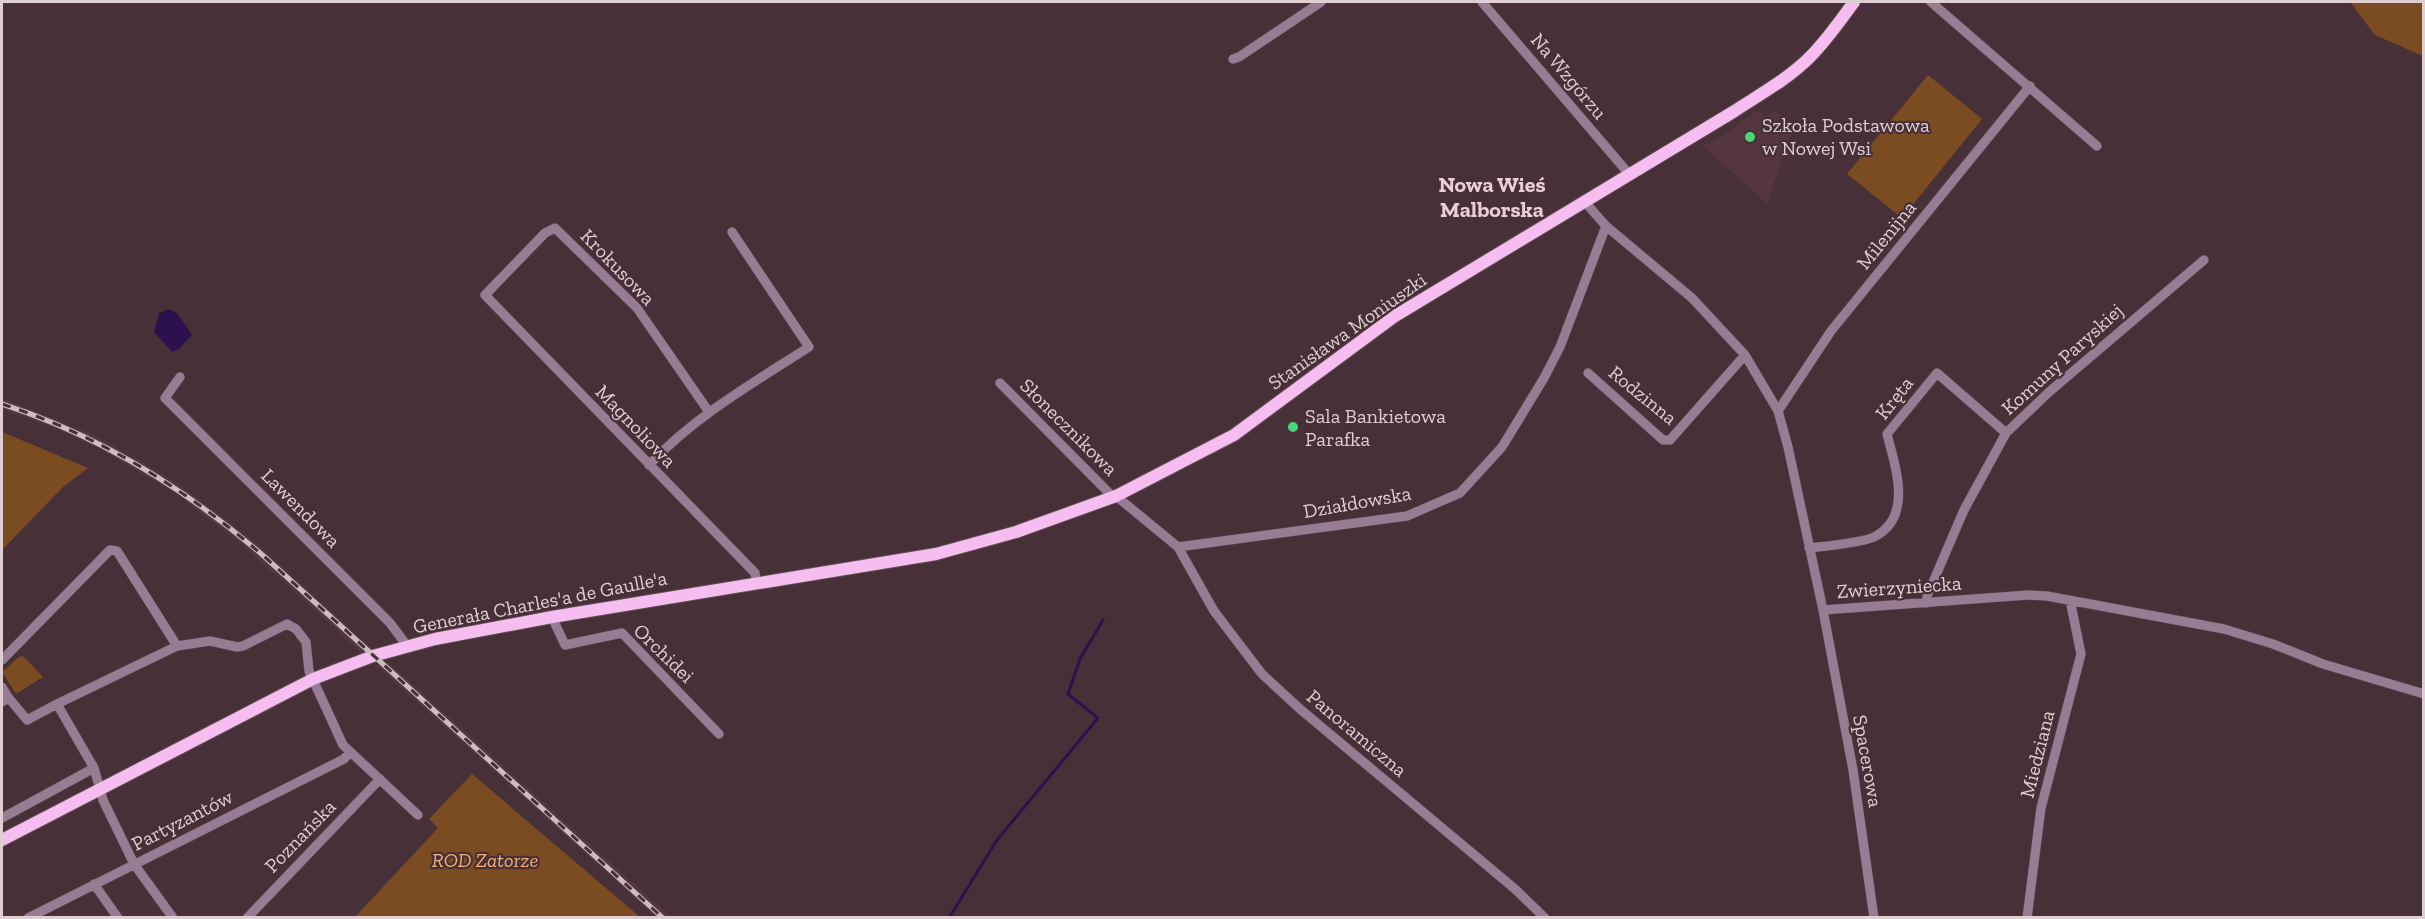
<svg xmlns="http://www.w3.org/2000/svg" width="2425" height="919" font-family="'Zilla Slab',serif">
  <style>
    .built { fill: #55363f }
    .green { fill: #7b4c22 }
    .water { fill: #2d114f }
    .lines { fill: none; stroke-linecap: round; stroke-linejoin: round }
    .stream { stroke: #2d114f; stroke-width: 3 }
    .minor-casing { stroke: #624d53; stroke-width: 10 }
    .major-casing { stroke: #624d53; stroke-width: 14 }
    .minor { stroke: #977c94; stroke-width: 9 }
    .major { stroke: #f6bef0; stroke-width: 12 }
    .rail-casing { stroke: #cdbcc0; stroke-width: 5 }
    .rail { stroke: #473037; stroke-width: 3; stroke-dasharray: 9; stroke-linecap: butt }
    .poi-dot { fill: #49d778; stroke: #473037; stroke-width: 2 }
    .labels { text-anchor: middle; stroke-width: 4.5; stroke-linejoin: round; paint-order: stroke }
    .street-label { font-size: 20px; fill: #dfcfd3; stroke: #473037 }
    .poi-label { font-size: 20px; fill: #dfcfd3; stroke: #473037; text-anchor: start }
    .park-label { font-size: 20px; font-style: italic; fill: #f4af76; stroke: #473037 }
    .quarter-label { font-size: 22px; font-weight: bold; fill: #ecced6; stroke: #473037 }
  </style>
  <rect width="100%" height="100%" fill="#473037"/>
  <path class="built" d="M1759,110L1764,116L1776,110L1788,124L1802,125L1790,136L1767,204L1703,146L1732,130L1744,119Z
    M2,398L99,437L177,483L247,535L374,650L362,653L240,543L172,491L94,446L59,430L2,409Z
    M388,662L671,917H656L376,665Z"/>
  <path class="green" d="M2350,2H2423V56L2375,35Z
    M1928,75L1982,119L1902,218L1847,174Z
    M2,432L88,468L63,487L2,550Z
    M23,656L43,677L16,694L2,672L19,657Z
    M472,774L640,917H355L438,828L429,819Z"/>
  <path class="water" d="M169,309L177,313L192,335L179,349L172,352L154,332L159,313Z"/>
  <g class="lines">
    <path class="stream" d="M949,918L997,840L1098,718L1068,694L1080,659L1103,620"/>
    <g class="minor-casing">
      <path id="minor" d="M1482,2L1629,174
        M1931,2L2097,146
        M1233,59L1239,57L1321,2
        M1606,226L1692,298L1745,355L1778,411L1788,447L1823,610L1853,770L1874,918
        M1588,373L1663,440H1670L1745,355
        M180,377L165,398L390,623L408,647
        M1000,383L1113,497
        M1778,411L1831,331L2030,86
        M709,412L637,308L555,228L545,233L485,295L755,573L757,584
        M649,465C695,416 753,383 809,347L732,232
        M1116,496L1178,547L1407,516L1460,493L1502,447L1544,378L1560,347L1606,226L1584,201
        M1178,547L1214,611L1262,674L1300,709L1515,889L1545,918
        M1809,548C1826,546 1861,543 1874,537C1914,517 1895,466 1887,434L1937,373L2006,433
        M1927,603V596L1964,510L2006,433L2049,392L2204,260
        M1823,610L2028,595L2047,596L2224,629L2273,644L2323,664L2424,694
        M552,617L565,645L622,633L719,734
        M2,660L110,550L117,551L177,646
        M2,687L8,697
        M2,702L8,697L27,720L57,704L94,768L103,800L134,864L173,918
        M57,704L177,646L210,641L237,647L243,646L287,624L296,629L306,642L309,671L343,745L418,815
        M2,818L94,768
        M94,884L118,918
        M28,918L344,759L350,752
        M247,918L380,779
        M2027,918L2041,808L2081,654L2070,600"/>
    </g>
    <g class="major-casing">
      <path id="major" d="M2,840L313,679L373,656L435,639L552,617L936,554L1016,532L1116,496L1234,435L1395,316L1733,112C1759,95 1788,79 1810,57C1827,40 1840,21 1854,2"/>
    </g>
    <use href="#minor" class="minor"/>
    <use href="#major" class="major"/>
    <g class="rail-casing">
      <path id="rail" d="M2,404C101,436 188,490 267,559L663,918"/>
    </g>
    <use href="#rail" class="rail"/>
  </g>
  <g class="poi-dot">
    <circle cx="1750" cy="137" r="6"/>
    <circle cx="1293" cy="427" r="6"/>
  </g>
  <g class="labels">
    <g class="street-label">
      <text transform="translate(1569 76) rotate(50)" y="7">Na Wzgórzu</text>
      <text transform="translate(1886 235) rotate(-51)" y="7">Milenijna</text>
      <text transform="translate(618 267) rotate(46)" y="7">Krokusowa</text>
      <text transform="translate(1347 331) rotate(-35)" y="7">Stanisława Moniuszki</text>
      <text transform="translate(2062 359) rotate(-42)" y="7">Komuny Paryskiej</text>
      <text transform="translate(1643 395) rotate(39)" y="7">Rodzinna</text>
      <text transform="translate(1894 398) rotate(-52)" y="7">Kręta</text>
      <text transform="translate(636 426) rotate(46)" y="7">Magnoliowa</text>
      <text transform="translate(1069 427) rotate(45)" y="7">Słonecznikowa</text>
      <text transform="translate(1357 502) rotate(-10)" y="7">Działdowska</text>
      <text transform="translate(301 508) rotate(45)" y="7">Lawendowa</text>
      <text transform="translate(1899 587) rotate(-4)" y="7">Zwierzyniecka</text>
      <text transform="translate(540 602) rotate(-11)" y="7">Generała Charles'a de Gaulle'a</text>
      <text transform="translate(664 653) rotate(44)" y="7">Orchidei</text>
      <text transform="translate(1357 733) rotate(40)" y="7">Panoramiczna</text>
      <text transform="translate(2037 754) rotate(-76)" y="7">Miedziana</text>
      <text transform="translate(1868 761) rotate(80)" y="7">Spacerowa</text>
      <text transform="translate(182 820) rotate(-27)" y="7">Partyzantów</text>
      <text transform="translate(300 836) rotate(-46)" y="7">Poznańska</text>
    </g>
    <g class="poi-label">
      <text x="1762" y="132">Szkoła Podstawowa<tspan x="1762" dy="23">w Nowej Wsi</tspan></text>
      <text x="1305" y="423">Sala Bankietowa<tspan x="1305" dy="23">Parafka</tspan></text>
    </g>
    <g class="park-label">
      <text x="485" y="867">ROD Zatorze</text>
    </g>
    <g class="quarter-label">
      <text x="1492" y="192">Nowa Wieś<tspan x="1492" dy="25">Malborska</tspan></text>
    </g>
  </g>
  <rect width="2425" height="919" fill="none" stroke="#dfcfd3" stroke-width="6"/>
</svg>
